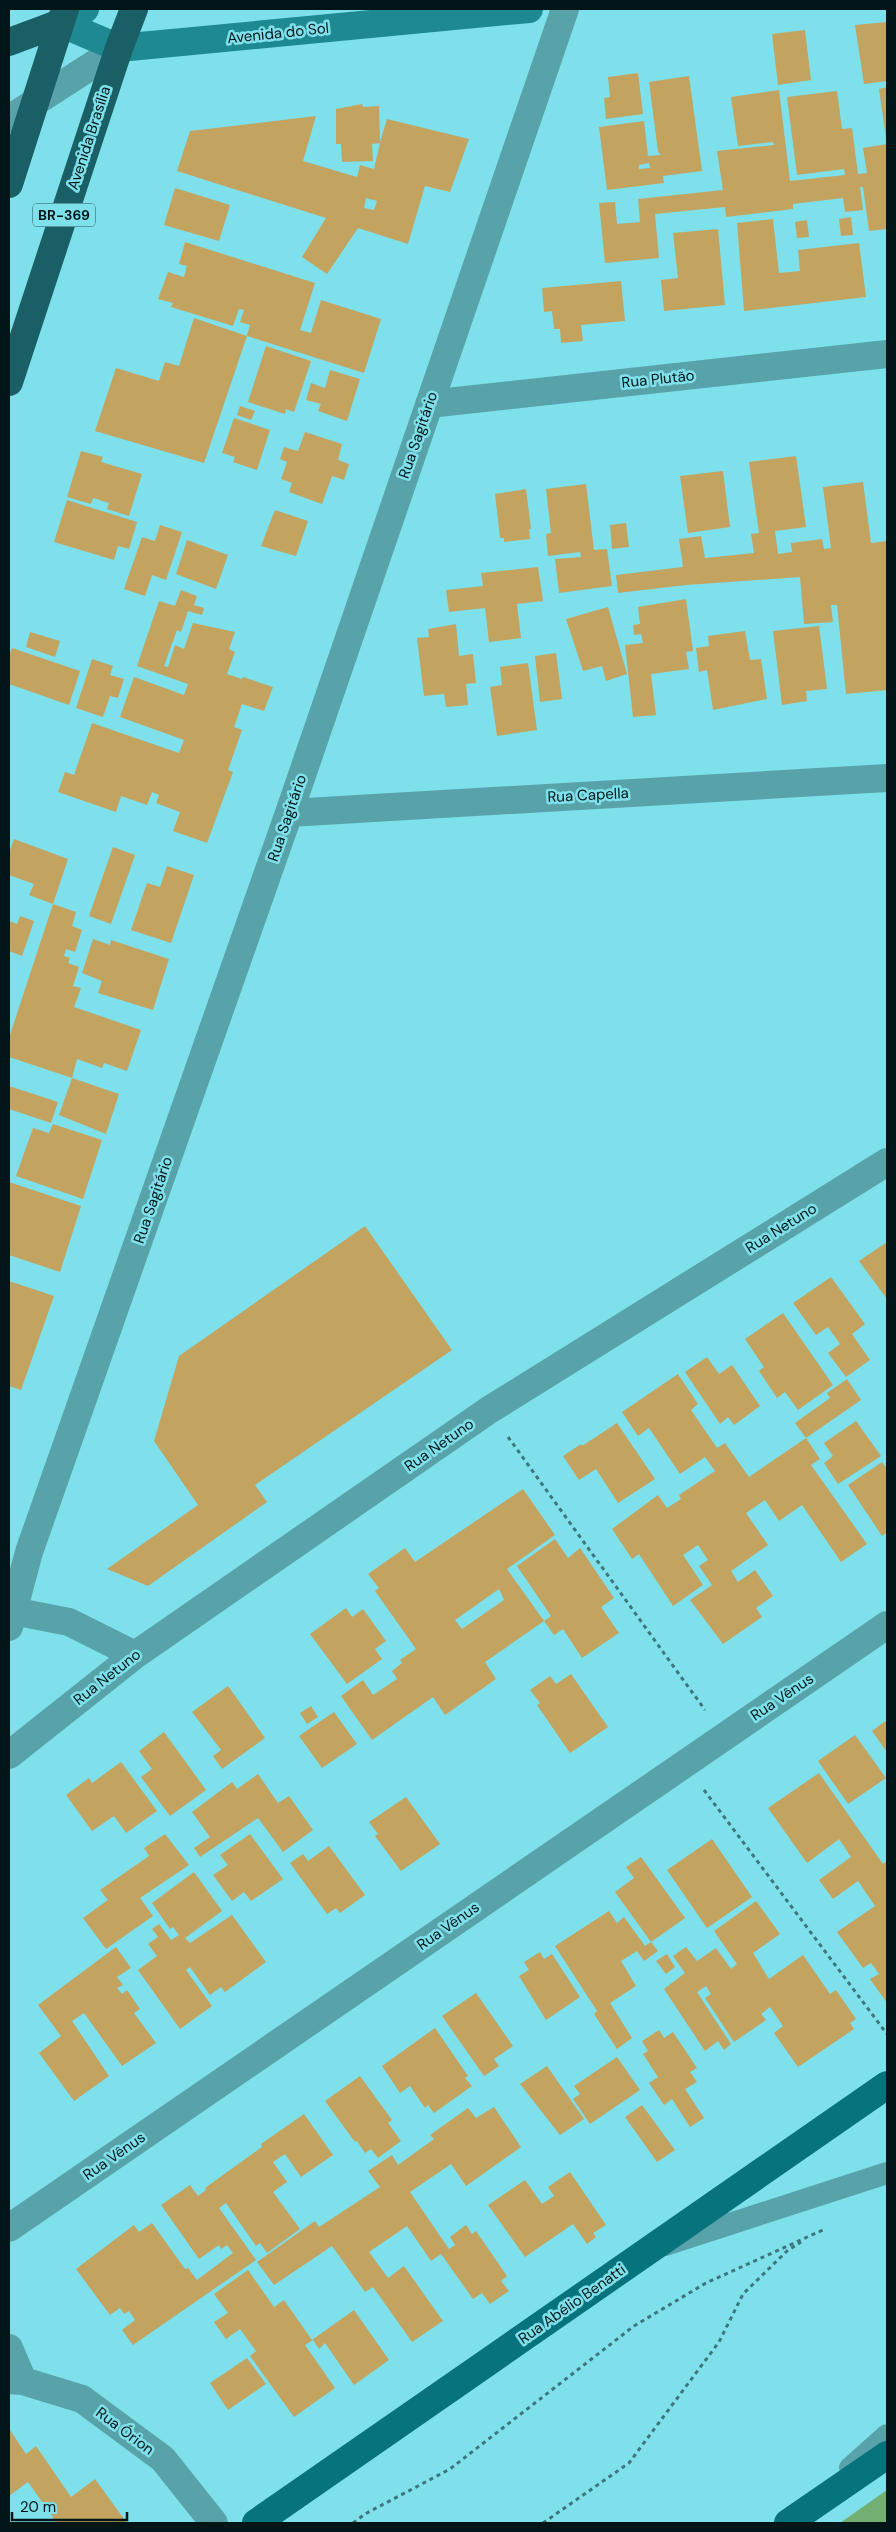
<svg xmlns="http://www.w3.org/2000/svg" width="896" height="2532" font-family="'DM Sans',sans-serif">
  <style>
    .green { fill: #73ae72 }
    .building { fill: #c3a360; fill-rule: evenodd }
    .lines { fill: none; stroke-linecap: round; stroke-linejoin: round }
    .path { stroke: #3d767c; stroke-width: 3; stroke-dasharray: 4 4; stroke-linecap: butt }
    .lane { stroke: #58a3aa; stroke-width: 22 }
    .street { stroke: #58a3aa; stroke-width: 28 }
    .secondary { stroke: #1f8992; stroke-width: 28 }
    .primary { stroke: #07737c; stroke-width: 28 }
    .highway { stroke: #1a5f66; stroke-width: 28 }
    .labels { text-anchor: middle; stroke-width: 5; stroke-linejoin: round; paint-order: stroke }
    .shield { fill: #7ee0ea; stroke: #275357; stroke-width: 1 }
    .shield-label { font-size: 14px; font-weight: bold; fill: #021618 }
    .street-label { font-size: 15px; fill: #021618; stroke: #7ee0ea }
  </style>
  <rect width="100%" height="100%" fill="#7ee0ea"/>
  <path class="green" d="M887,2490V2523H840Z"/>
  <path class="building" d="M887,22V81L864,84L855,25Z
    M805,30L811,80L778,85L772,34Z
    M638,73L643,114L606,119L604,98L610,97L608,77Z
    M689,76L702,171L663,176L664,183L607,190L599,127L644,121L648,156L661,155L658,152L649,82ZM649,163L650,168L639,169V165Z
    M887,87V139H886L879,89Z
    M779,90L790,181L845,175L844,169L797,175L787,97L837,91L842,129L852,128L858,174L867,173L863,148L887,144V229L869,231L863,187H860L863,210L845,212L843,198L793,204V209L726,217L725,207L655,214L659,258L605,263L599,203L615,202L617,224L640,222L638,199L723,190L717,151L774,145L773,142L738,146L731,97Z
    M362,104L363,107L379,106L380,142L387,119L469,139L450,192L425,186L408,244L358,228L327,274L302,257L326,218L177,171L190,131L316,116L303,161L357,177L360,165L374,169L380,143L372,144L373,161L342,162L341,144H336V109ZM366,198L377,201L374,210L364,208Z
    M175,188L230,205L219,241L164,225Z
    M851,217L853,235L841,236L839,219Z
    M773,219L779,273L800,271L798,250L859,243L866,297L744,311L737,223Z
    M807,220L809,237L797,238L795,222Z
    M718,229L725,305L664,311L661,280L678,278L673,233Z
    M185,242L315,283L300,330L311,333L321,300L381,319L364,373L247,336L250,325L240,322L244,310L239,309L233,326L171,307L173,303L158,299L168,272L184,277L187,266L179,264Z
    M621,281L625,321L581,325L583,341L561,343L560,329H554L552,311L544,312L542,288Z
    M194,318L247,336L204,463L95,431L116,368L159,381L165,362L179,366Z
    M266,346L311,361L294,412L286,409L285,414L248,402Z
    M330,370L360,379L347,421L318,411L321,404L306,400L311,383L325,388Z
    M240,406L255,411L251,420L237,415Z
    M234,418L270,430L257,470L233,462L235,457L222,453Z
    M305,432L342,444L338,460L349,464L344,480L332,476L322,504L289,492L292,483L281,479L287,462L280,459L284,447L298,451Z
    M81,451L103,457L101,462L142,474L129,516L107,509L109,503L93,498L91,504L67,497Z
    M796,456L806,527L775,531L778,554L792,552L791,543L822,539L824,549L831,548L823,487L863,482L871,543L887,541V690L846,694L837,605H831L833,622L804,624L800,577L686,585L618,593L616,575L683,567L679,539L701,536L705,558L754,553L751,534L759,533L749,462Z
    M723,471L730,527L688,533L680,476Z
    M586,484L594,550L607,549L612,586L559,593L555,559L581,557L580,552L548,556L546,534L551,533L546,489Z
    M526,489L531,529H529L530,539L504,542V538H500L495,494Z
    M67,500L137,522L129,549L118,546L114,560L54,542Z
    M275,510L308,521L296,556L261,546Z
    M626,523L629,547L612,549L610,525Z
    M160,525L182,532L166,580L152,575L145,596L124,589L142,537L155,541Z
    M187,540L228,555L216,589L176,574Z
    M538,567L543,601L517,604L521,638L489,642L485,608L449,612L446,590L483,586L481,573Z
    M181,590L197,596L194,605L204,608L202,615L188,611L181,632L177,630L164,666L168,667L175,645L184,649L193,623L235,632L229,649L235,652L227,674L242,679L243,677L273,687L264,711L242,704L234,727L242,730L228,770L233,772L207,843L173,831L180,812L156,803L159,795L152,792L147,805L121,796L116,812L58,792L65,772L74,775L92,723L179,753L184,740L120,717L134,677L184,695L188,684L137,666L159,601L175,606Z
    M686,599L693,651L686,652L689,669L651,674L656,715L633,717L625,645L643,643L641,634L634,635L633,625L640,624L638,607Z
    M608,607L627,674L606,681L602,666L583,671L566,619Z
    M456,624L459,656L473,654L476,683L466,684L468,705L446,707L444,694L424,696L417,638L429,637L428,629Z
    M819,626L827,689L806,691L807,701L782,705L773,631Z
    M745,631L750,660L761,659L767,699L713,710L707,670L699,672L696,648L709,646L708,636Z
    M30,632L60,641L55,657L26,647Z
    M12,648L80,671L69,705L9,684V656Z
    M556,653L562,699L540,702L535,656Z
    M92,659L113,666L110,675L124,679L118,698L110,696L103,717L76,708Z
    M528,663L537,730L497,736L490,687L502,685L500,667Z
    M14,839L68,859L53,904L29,895L34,884L9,875V853Z
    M113,847L135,855L111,924L89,916Z
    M167,866L194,875L171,943L131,930L147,883L160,887Z
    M53,904L76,912L72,926L82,930L75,952L66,949L64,956L70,958L68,963L79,967L73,986L81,988L74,1007L141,1030L127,1071L104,1063L102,1068L77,1059L72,1078L9,1057V1038Z
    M20,916L34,921L22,956L9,951V921L17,924Z
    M93,939L110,945L111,940L169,959L153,1010L98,993L102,981L82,973Z
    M72,1078L119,1094L106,1134L59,1115Z
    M9,1086L58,1102L51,1123L9,1109Z
    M53,1124L102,1140L83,1199L16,1176L33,1128L49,1133Z
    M9,1182L81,1206L60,1272L9,1255Z
    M365,1226L452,1350L255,1485L267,1502L148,1586L107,1569L198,1505L154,1441L179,1356Z
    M887,1242V1299L859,1261Z
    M831,1277L865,1324L852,1334L870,1360L846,1377L828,1353L840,1344L828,1327L816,1335L793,1303Z
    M9,1281L54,1296L21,1390L9,1386Z
    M783,1313L833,1385L798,1410L785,1392L777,1398L759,1371L764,1367L745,1339Z
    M707,1357L719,1374L732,1365L760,1406L734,1425L728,1417L720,1424L685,1372Z
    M678,1374L698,1404L691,1410L717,1448L725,1443L749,1477L806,1438L820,1459L811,1465L867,1544L841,1562L802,1505L779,1521L765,1500L746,1513L768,1545L731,1571L738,1582L755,1570L773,1596L756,1608L762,1617L723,1644L690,1600L712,1585L699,1566L708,1560L698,1545L683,1555L703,1585L673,1606L639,1554L632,1559L612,1529L658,1495L667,1508L681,1499L679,1495L715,1471L705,1457L680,1474L649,1428L638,1436L622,1412Z
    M847,1379L861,1400L806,1438L795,1423L830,1398L827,1393Z
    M856,1421L881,1456L838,1484L824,1463L833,1456L824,1443Z
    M617,1423L655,1479L618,1503L596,1469L579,1480L563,1456L581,1444L582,1446Z
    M882,1462L887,1469V1532L882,1536L848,1485Z
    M523,1489L555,1535L507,1569L544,1621L485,1662L496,1679L445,1715L433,1697L372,1740L341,1696L363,1680L373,1695L397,1679L392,1671L402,1663L400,1660L416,1649L375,1591L379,1588L368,1574L405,1548L415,1562ZM499,1589L504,1600L462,1629L455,1620Z
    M555,1539L568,1558L580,1548L614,1598L601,1607L619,1633L582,1658L563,1629L554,1635L544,1621L551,1616L517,1566Z
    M346,1608L352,1617L363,1609L386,1641L375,1649L382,1659L347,1684L310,1634Z
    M571,1674L608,1727L570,1753L537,1705L540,1703L530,1690L550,1676L556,1684Z
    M228,1686L265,1738L222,1769L213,1756L221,1750L192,1712Z
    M311,1706L318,1717L307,1724L300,1713Z
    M334,1712L357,1744L322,1768L299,1736Z
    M887,1720V1752L872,1731Z
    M164,1732L206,1790L170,1816L141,1777L152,1769L139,1751Z
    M855,1735L886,1778L848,1804L818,1761Z
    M121,1762L157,1811L126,1833L114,1816L92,1831L66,1795L89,1778L92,1783Z
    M819,1773L883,1864L887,1861V2003L870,1979L879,1974L871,1963L863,1968L837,1932L875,1906L858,1881L833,1899L819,1880L851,1857L839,1839L807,1863L768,1808Z
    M258,1774L278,1803L289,1796L313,1830L283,1852L258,1818L200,1857L194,1848L210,1837L192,1812L232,1782L237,1789Z
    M406,1797L440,1844L401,1871L375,1836L378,1834L369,1822Z
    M165,1834L189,1865L140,1898L153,1916L106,1949L83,1918L108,1900L100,1890L149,1856L144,1848Z
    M250,1834L283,1879L251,1901L244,1892L232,1901L213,1875L228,1865L220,1855Z
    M712,1839L752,1897L707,1928L667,1870Z
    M329,1846L365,1895L340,1913L336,1908L327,1914L290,1863L303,1854L308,1861Z
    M641,1857L685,1918L651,1942L658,1951L644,1961L637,1951L621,1961L636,1986L610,2003L632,2038L617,2049L594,2014L597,2011L555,1946L609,1911L617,1923L624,1917L645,1946L651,1942L615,1892L634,1878L626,1867Z
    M194,1872L222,1911L185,1938L190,1943L232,1915L266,1962L225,1992L221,1987L210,1995L190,1967L186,1970L212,2006L180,2029L138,1970L157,1956L148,1944L158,1937L152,1929L159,1924L171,1940L179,1935L173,1927L170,1929L152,1903Z
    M756,1901L780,1934L753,1953L769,1979L803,1955L830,1994L836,1990L856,2019L850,2023L854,2029L798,2067L774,2033L783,2026L770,2007L761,2014L766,2020L734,2042L705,1998L711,1994L706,1986L697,1992L731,2044L724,2050L718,2041L705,2051L664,1989L685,1973L673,1956L686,1947L697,1961L716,1948L731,1969L737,1964L714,1931Z
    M116,1947L131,1968L117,1977L123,1985L117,1988L122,1994L127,1990L140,2009L134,2013L156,2043L122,2066L84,2013L72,2021L109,2076L74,2101L39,2053L61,2036L38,2005Z
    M540,1952L544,1959L552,1954L580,1997L546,2020L519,1976L529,1970L524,1962Z
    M667,1954L675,1967L666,1974L656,1961Z
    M476,1993L513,2046L494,2059L499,2066L484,2076L442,2016Z
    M435,2028L468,2076L465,2078L472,2086L434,2113L428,2105L425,2108L410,2086L400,2093L382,2066Z
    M659,2030L664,2038L673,2032L697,2068L690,2072L697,2082L685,2089L704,2118L690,2127L672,2099L664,2105L649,2083L658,2077L643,2054L648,2051L642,2041Z
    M617,2057L640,2090L590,2124L573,2099L580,2094L574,2086Z
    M547,2066L584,2119L560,2135L520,2084Z
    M360,2076L392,2120L388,2123L401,2141L378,2158L371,2149L365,2153L357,2141L355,2142L325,2101Z
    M642,2105L675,2150L657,2162L625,2117Z
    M494,2107L521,2147L466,2186L451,2164L410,2192L449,2249L455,2245L450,2237L466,2225L472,2234L476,2231L507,2276L501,2281L509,2291L490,2304L482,2293L473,2299L441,2254L431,2261L407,2226L369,2252L388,2278L404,2266L443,2321L412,2342L373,2287L365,2292L332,2246L274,2285L257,2262L315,2221L319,2227L380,2187L368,2171L392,2155L398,2165L434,2139L430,2135L468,2108L476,2118Z
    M304,2114L333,2155L301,2177L285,2154L273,2162L287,2182L273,2192L300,2229L267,2253L260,2243L256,2246L226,2203L219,2208L256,2260L133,2345L122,2330L135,2320L129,2311L124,2314L120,2308L110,2315L76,2269L134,2225L139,2232L152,2223L185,2269L188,2268L197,2280L233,2253L227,2245L221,2249L219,2245L199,2259L161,2205L190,2185L198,2196L206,2190L205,2188L262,2147L261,2144Z
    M570,2172L606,2225L593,2233L596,2237L587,2244L573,2224L525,2257L488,2205L525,2180L542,2204L554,2196L548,2187Z
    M248,2270L274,2307L284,2300L312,2340L354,2310L389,2360L354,2385L325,2343L319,2349L313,2340L305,2345L335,2388L294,2417L250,2356L256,2351L240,2329L226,2339L214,2322L228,2313L214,2294Z
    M247,2358L266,2384L228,2410L210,2383Z
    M10,2430L26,2454L36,2446L71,2497L95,2479L127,2523H57L28,2482L9,2496Z"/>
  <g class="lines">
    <path class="path" d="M508,1437L705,1710
      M704,1790L887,2034
      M353,2523L365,2514L450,2469L634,2326L706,2283L825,2229
      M543,2523L629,2463L719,2342L743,2294L787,2251L801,2242"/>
    <path class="lane" d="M665,2245L887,2173
      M850,2468L887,2435"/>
    <path class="street" d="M9,119L119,48
      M429,404L887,354
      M289,813L887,778
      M13,1611L69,1622L135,1655
      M9,1627L29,1552L289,813L565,9
      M9,1755L135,1655L489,1410L887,1162
      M9,2228L887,1625
      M9,2348L23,2381
      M9,2380L23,2381L82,2399L163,2459L214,2523"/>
    <path class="secondary" d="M60,23L119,48L529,9
      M60,23L85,9"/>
    <path class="primary" d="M256,2523L887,2085
      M788,2523L887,2455"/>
    <path class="highway" d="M9,42L60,23
      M9,184L65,9
      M9,382L119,48L134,9"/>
  </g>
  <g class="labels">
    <rect class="shield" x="33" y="203.5" width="62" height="23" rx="4"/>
    <g class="shield-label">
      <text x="64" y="220">BR-369</text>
    </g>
    <g class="street-label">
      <text transform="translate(278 33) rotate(-6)" y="5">Avenida do Sol</text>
      <text transform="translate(89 138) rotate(-72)" y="5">Avenida Brasília</text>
      <text transform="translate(658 379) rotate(-6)" y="5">Rua Plutão</text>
      <text transform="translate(418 435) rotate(-71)" y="5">Rua Sagitário</text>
      <text transform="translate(588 795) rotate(-3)" y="5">Rua Capella</text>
      <text transform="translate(287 818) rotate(-71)" y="5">Rua Sagitário</text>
      <text transform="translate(153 1200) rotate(-71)" y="5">Rua Sagitário</text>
      <text transform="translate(781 1228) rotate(-32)" y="5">Rua Netuno</text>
      <text transform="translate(439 1445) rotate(-35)" y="5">Rua Netuno</text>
      <text transform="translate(107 1677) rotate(-38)" y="5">Rua Netuno</text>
      <text transform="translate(782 1697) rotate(-34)" y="5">Rua Vênus</text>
      <text transform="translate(448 1926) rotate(-35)" y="5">Rua Vênus</text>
      <text transform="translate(114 2156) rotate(-35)" y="5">Rua Vênus</text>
      <text transform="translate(572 2304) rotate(-35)" y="5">Rua Abélio Benatti</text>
      <text transform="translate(125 2431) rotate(37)" y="5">Rua Órion</text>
    </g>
  </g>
  <rect width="896" height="2532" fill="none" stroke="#021618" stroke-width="20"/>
  <path d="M12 2512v8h115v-8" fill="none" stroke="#021618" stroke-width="2.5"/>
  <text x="20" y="2512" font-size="15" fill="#021618" stroke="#7ee0ea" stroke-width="4" paint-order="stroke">20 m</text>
</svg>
